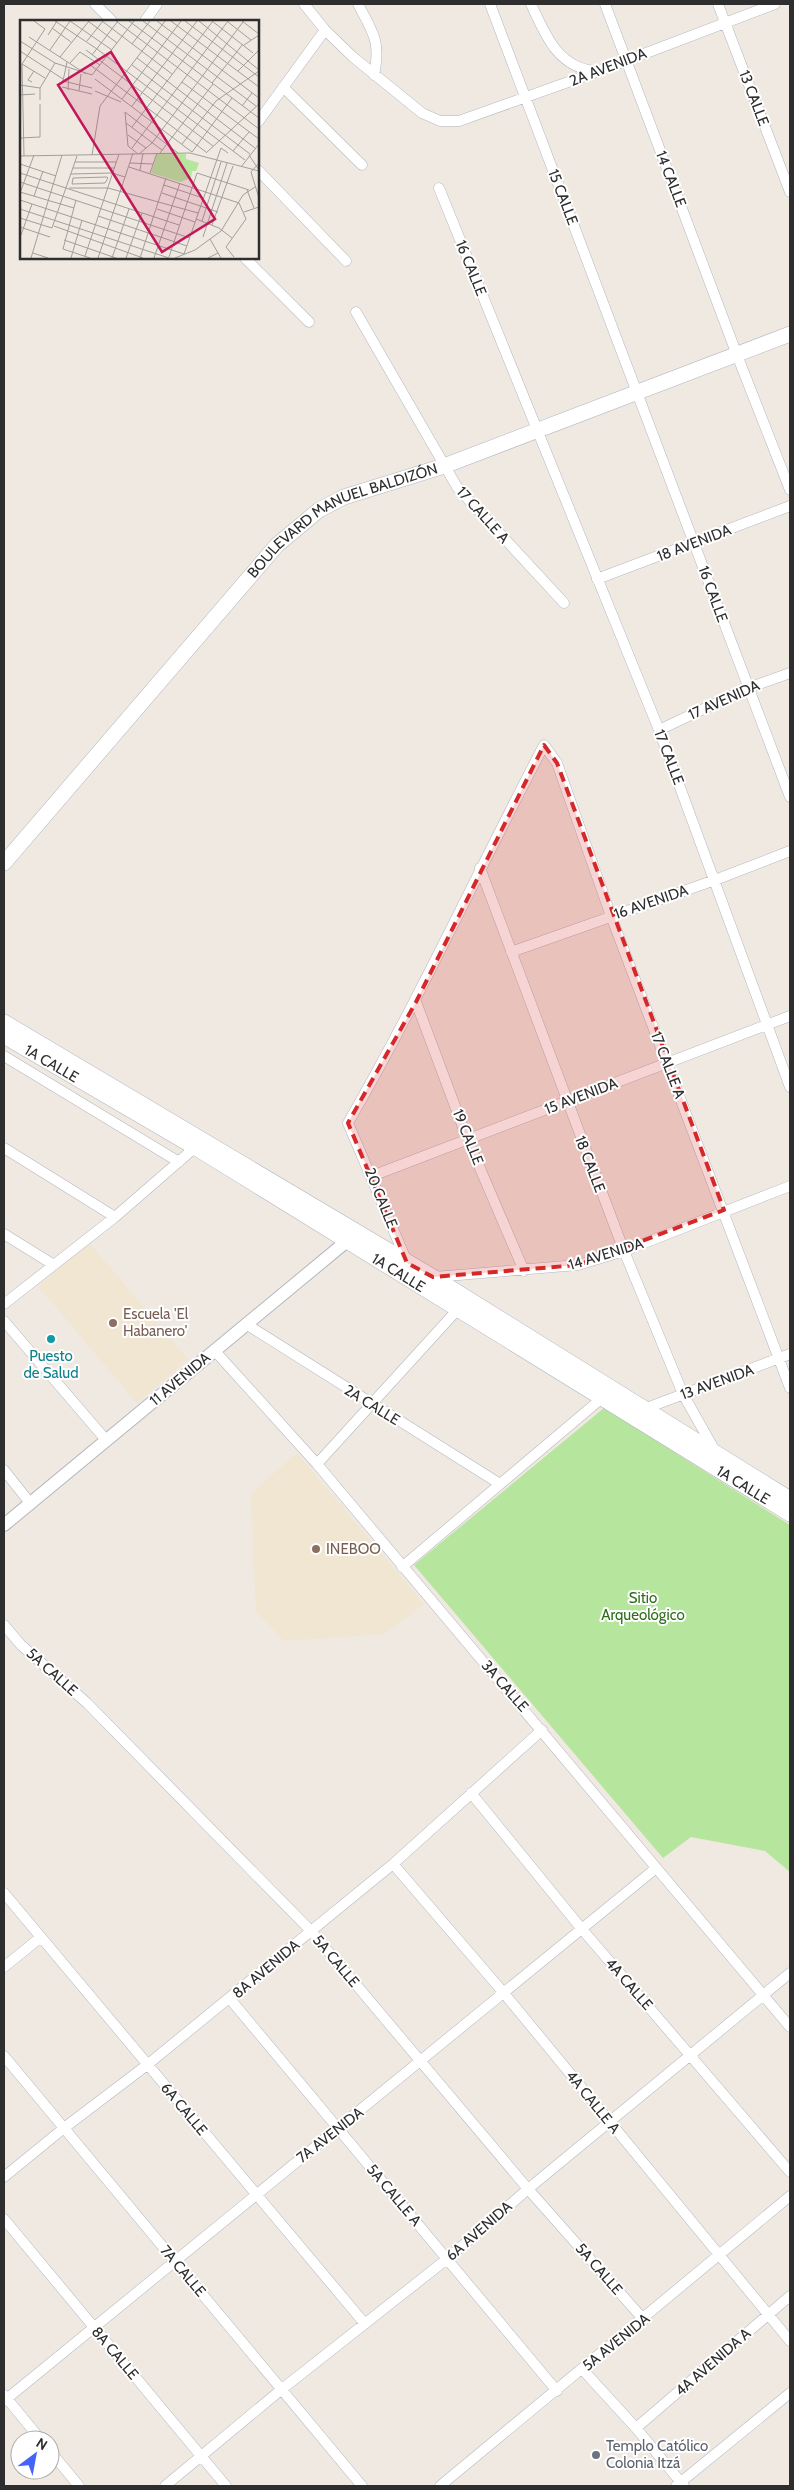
<svg xmlns="http://www.w3.org/2000/svg" width="794" height="2490" font-family="Cabin,sans-serif">
  <style>
    .education { fill: #f0e6d1 }
    .green { fill: #b6e59e }
    .lines { fill: none; stroke-linecap: round; stroke-linejoin: round }
    .minor-casing { stroke: #b4b7c1; stroke-width: 11 }
    .tertiary-casing { stroke: #b4b7c1; stroke-width: 14 }
    .secondary-casing { stroke: #b4b7c1; stroke-width: 16 }
    .minor { stroke: #fff; stroke-width: 10 }
    .tertiary { stroke: #fff; stroke-width: 12 }
    .secondary { stroke: #fff; stroke-width: 15 }
    .marked { fill: #d62828; fill-opacity: 0.2; stroke: #d62828; stroke-width: 4; stroke-dasharray: 10 6; stroke-linejoin: round }
    .education-dot { fill: #8d6e63; stroke: #fff; stroke-width: 2 }
    .culture-dot { fill: #0f9aa8; stroke: #fff; stroke-width: 2 }
    .worship-dot { fill: #6b7280; stroke: #fff; stroke-width: 2 }
    .labels { text-anchor: middle; stroke-width: 4; stroke-linejoin: round; paint-order: stroke }
    .street-label { font-size: 15px; fill: #2e2e2e; stroke: #fff }
    .education-label { font-size: 15px; fill: #785e54; stroke: #fff; text-anchor: start }
    .culture-label { font-size: 15px; fill: #0d838f; stroke: #fff }
    .park-label { font-size: 15px; fill: #2c6e1b; stroke: #fff }
    .worship-label { font-size: 15px; fill: #5b616d; stroke: #fff; text-anchor: start }
    .inset-road { fill: none; stroke: #a29e99; stroke-width: 1 }
    .view { fill: #c2185b; fill-opacity: 0.15; stroke: #c2185b; stroke-width: 2.5 }
    .inset-edge { fill: none; stroke: #2e2e2e; stroke-width: 2.5 }
  </style>
  <rect width="100%" height="100%" fill="#efe9e1"/>
  <path class="education" d="M89,1243L188,1359L137,1403L38,1286Z
    M297,1453L424,1604L384,1634L284,1641L256,1611L251,1494Z"/>
  <path class="green" d="M604,1408L790,1525V1872L765,1851L691,1837L663,1858L414,1565Z"/>
  <g class="lines">
    <g class="minor-casing">
      <path id="minor" d="M95,4L112,21
        M304,4L325,30L353,57L422,113L440,121H459L599,71L775,4
        M358,4C373,33 381,41 374,75
        M490,4L790,797
        M531,4C545,34 557,67 595,71
        M605,4L737,355L790,490
        M718,4L790,192
        M145,21L157,4
        M283,87L362,165
        M258,122L325,30
        M258,170L346,261
        M439,188L659,730L790,1087
        M245,258L309,322
        M356,312L457,487L564,603
        M597,579L790,506
        M659,730L748,688L790,673
        M480,868L624,1251L683,1394L715,1451
        M511,952L715,880L790,851
        M416,1002L467,1138L524,1271
        M4,1056L179,1162
        M4,1148L115,1217
        M372,1176L790,1016
        M4,1234L54,1265
        M407,1262L348,1123C419,1000 478,871 544,745L557,763L611,916L790,1388
        M434,1277L578,1265L624,1251L790,1186
        M4,1304L115,1217L199,1144
        M4,1321L106,1440
        M246,1324L500,1484
        M214,1350L317,1464L790,2027
        M644,1409L790,1354
        M317,1464L459,1308
        M4,1470L30,1503
        M402,1567L602,1398
        M4,1625L21,1645L87,1703L311,1931L528,2189L644,2320
        M471,1793L581,1928L790,2172
        M393,1864L503,1992L790,2341
        M4,1893L365,2324
        M4,1967L41,1937
        M230,1999L557,2391
        M4,2056L362,2486
        M4,2177L64,2128L147,2065L393,1864L542,1730
        M4,2219L226,2486
        M582,2369L636,2428L684,2486
        M4,2395L41,2440
        M4,2401L655,1869
        M636,2428L790,2296
        M50,2451L79,2486
        M165,2486L282,2389L447,2259L528,2189L790,1973
        M440,2486L790,2196
        M676,2486L790,2393"/>
    </g>
    <g class="tertiary-casing">
      <path id="tertiary" d="M4,1525L347,1241L352,1233"/>
    </g>
    <g class="secondary-casing">
      <g id="secondary">
        <path id="s1" d="M4,863L277,545L319,510L344,497L444,466L790,334"/>
        <path d="M4,1022L433,1277L790,1499"/>
        <path id="s2" d="M4,1036L196,1148L790,1514"/>
      </g>
    </g>
    <use href="#minor" class="minor"/>
    <use href="#tertiary" class="tertiary"/>
    <use href="#secondary" class="secondary"/>
  </g>
  <path class="marked" d="M544,745L557,763L724,1210L578,1265L433,1277L407,1263L348,1123L416,1002Z"/>
  <g class="education-dot">
    <circle cx="113" cy="1323" r="5"/>
    <circle cx="316" cy="1549" r="5"/>
  </g>
  <circle class="culture-dot" cx="51" cy="1339" r="5"/>
  <circle class="worship-dot" cx="596" cy="2455" r="5"/>
  <g class="labels">
    <g class="street-label">
      <text transform="translate(608 67) rotate(-21)" y="5">2A AVENIDA</text>
      <text transform="translate(754 98) rotate(69)" y="5">13 CALLE</text>
      <text transform="translate(671 179) rotate(69)" y="5">14 CALLE</text>
      <text transform="translate(563 197) rotate(69)" y="5">15 CALLE</text>
      <text transform="translate(471 268) rotate(68)" y="5">16 CALLE</text>
      <text transform="translate(483 515) rotate(48)" y="5">17 CALLE A</text>
      <text dy="5" stroke="none"><textPath href="#s1" startOffset="489">BOULEVARD MANUEL BALDIZÓN</textPath></text>
      <text transform="translate(694 543) rotate(-21)" y="5">18 AVENIDA</text>
      <text transform="translate(713 594) rotate(70)" y="5">16 CALLE</text>
      <text transform="translate(724 700) rotate(-24)" y="5">17 AVENIDA</text>
      <text transform="translate(669 757) rotate(69)" y="5">17 CALLE</text>
      <text transform="translate(651 902) rotate(-19)" y="5">16 AVENIDA</text>
      <text dy="5" stroke="none"><textPath href="#s2" startOffset="55">1A CALLE</textPath></text>
      <text transform="translate(668 1065) rotate(69)" y="5">17 CALLE A</text>
      <text transform="translate(581 1096) rotate(-21)" y="5">15 AVENIDA</text>
      <text transform="translate(468 1137) rotate(68)" y="5">19 CALLE</text>
      <text transform="translate(590 1164) rotate(69)" y="5">18 CALLE</text>
      <text transform="translate(381 1198) rotate(68)" y="5">20 CALLE</text>
      <text transform="translate(606 1254) rotate(-17)" y="5">14 AVENIDA</text>
      <text dy="5" stroke="none"><textPath href="#s2" startOffset="460">1A CALLE</textPath></text>
      <text transform="translate(180 1379) rotate(-40)" y="5">11 AVENIDA</text>
      <text transform="translate(717 1382) rotate(-20)" y="5">13 AVENIDA</text>
      <text transform="translate(372 1405) rotate(32)" y="5">2A CALLE</text>
      <text dy="5" stroke="none"><textPath href="#s2" startOffset="865">1A CALLE</textPath></text>
      <text transform="translate(52 1672) rotate(42)" y="5">5A CALLE</text>
      <text transform="translate(505 1686) rotate(49)" y="5">3A CALLE</text>
      <text transform="translate(336 1961) rotate(50)" y="5">5A CALLE</text>
      <text transform="translate(266 1969) rotate(-40)" y="5">8A AVENIDA</text>
      <text transform="translate(629 1984) rotate(49)" y="5">4A CALLE</text>
      <text transform="translate(593 2102) rotate(51)" y="5">4A CALLE A</text>
      <text transform="translate(184 2109) rotate(50)" y="5">6A CALLE</text>
      <text transform="translate(330 2135) rotate(-38)" y="5">7A AVENIDA</text>
      <text transform="translate(394 2195) rotate(50)" y="5">5A CALLE A</text>
      <text transform="translate(479 2231) rotate(-41)" y="5">6A AVENIDA</text>
      <text transform="translate(599 2269) rotate(49)" y="5">5A CALLE</text>
      <text transform="translate(183 2271) rotate(50)" y="5">7A CALLE</text>
      <text transform="translate(616 2342) rotate(-39)" y="5">5A AVENIDA</text>
      <text transform="translate(115 2353) rotate(50)" y="5">8A CALLE</text>
      <text transform="translate(713 2362) rotate(-41)" y="5">4A AVENIDA A</text>
    </g>
    <g class="education-label">
      <text x="123" y="1319">Escuela 'El<tspan x="123" dy="17">Habanero'</tspan></text>
      <text x="326" y="1554">INEBOO</text>
    </g>
    <g class="culture-label">
      <text x="51" y="1361">Puesto<tspan x="51" dy="17">de Salud</tspan></text>
    </g>
    <g class="park-label">
      <text x="643" y="1603">Sitio<tspan x="643" dy="17">Arqueológico</tspan></text>
    </g>
    <g class="worship-label">
      <text x="606" y="2451">Templo Católico<tspan x="606" dy="17">Colonia Itzá</tspan></text>
    </g>
  </g>
  <g transform="translate(20 20)">
    <rect width="239" height="239" fill="#efe9e1"/>
    <path d="M137,134H166V139L179,143L176,151H172L171,158L160,162L131,153Z" fill="#b6e59e"/>
    <path class="inset-road" d="M35,1L77,29L225,140M68,1L97,23M82,1L152,54M96,1L239,109M109,1L239,98M123,1L236,86M137,1L239,78M151,1L239,67M165,1L239,57M179,1L239,50M192,1L233,33M222,1L239,14M208,2L231,20M32,8L51,22M28,15L37,1M9,17L66,54M0,21L35,43L72,55L114,1M67,21L83,1M112,24L130,1M224,25L239,15M30,30L50,1L92,30M66,30L193,126M0,31L43,59M72,35L98,1M40,37L69,1M117,38L235,128M47,42L43,61L72,68M50,43L60,32L80,45M2,44L25,58M69,44L186,132M112,45L230,134M218,51L239,30M75,59L172,132M12,62L8,60L14,51M162,62L239,119M192,63L223,24M0,65L20,68V80M42,67L72,74M20,68L35,43M48,70L49,49M59,71L61,54M75,71L101,82M0,75L15,74M102,79L161,1M112,86L177,1M222,86L232,73M105,92L158,133M105,92L108,126L118,134M106,103L142,130M112,107L193,1M108,115L126,128M0,118L20,117V84M162,124L196,81L239,51M112,128L208,1M213,131L229,112M172,132L212,78M140,133L193,64M186,133L239,84M119,134L132,123L223,2M72,135L80,86L145,1M229,135L239,150M0,136L170,133L239,151M4,136L2,44L25,9L14,1M55,142H96M110,143L133,144M239,143L231,152L239,178M0,144L36,156M109,147L219,183L226,199L206,227L214,237M221,147L239,124M53,148H94M120,150L123,133M0,153L159,205M130,153L137,133M51,154L92,153L105,157M53,158L87,157L88,158L85,163L52,164ZM0,162L170,218M144,165L183,178M49,168H88L178,193M227,170L234,188M0,172L54,188M0,173L14,135M142,173L198,192M14,176L23,151M0,180L164,234L201,128L208,133M56,180L43,229L70,238M0,189L149,238M137,189L175,202M224,192L239,187M78,196L167,226M0,198L32,208L57,136M176,199L199,208L212,218M182,201L201,142M192,205L213,146M34,206L123,238M0,207L30,217M1,215L12,184M183,217L207,143M190,219L198,233M44,220L96,238M13,233L28,238M65,236L99,134M149,237L177,153L229,170M11,238L42,135M51,238L62,200M78,238L113,133M92,238L109,189M106,238L122,193M120,238L146,158M134,238L160,163M155,238L175,230L201,211L223,175L235,167M188,238L198,233L201,238"/>
    <path class="view" d="M91,32L195,199L142,232L38,65Z"/>
    <rect width="239" height="239" class="inset-edge"/>
  </g>
  <rect width="794" height="2490" fill="none" stroke="#2e2e2e" stroke-width="10"/>
  <g transform="translate(35 2455) rotate(32)"><circle r="24" fill="#ffffff" stroke="#ababab"/>
  <path d="M0-4L9 19L0 12L-9 19Z" fill="#4264fb"/>
  <text y="-8" font-size="14" font-weight="bold" text-anchor="middle" fill="#2e2e2e">N</text>
  </g>
</svg>
